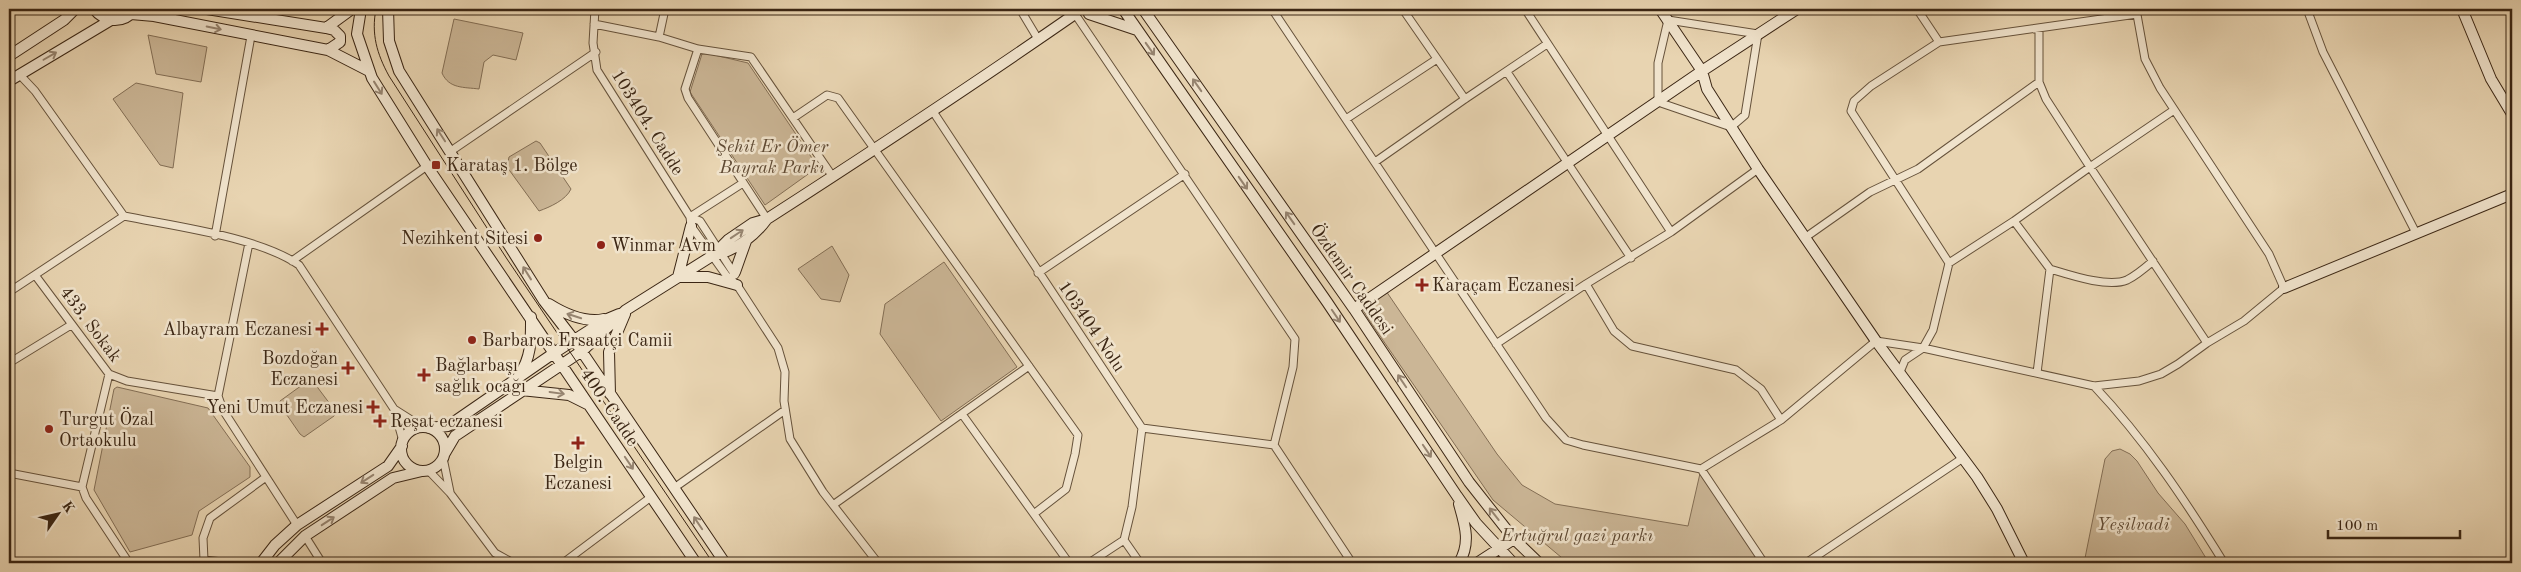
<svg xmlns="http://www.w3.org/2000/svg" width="2521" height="572" font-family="'Old Standard TT',serif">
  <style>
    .green { fill: #cbb696; stroke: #836e55 }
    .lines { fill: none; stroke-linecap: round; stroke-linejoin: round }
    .street-casing { stroke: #66523b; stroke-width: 9 }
    .secondary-casing { stroke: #3b2614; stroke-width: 12 }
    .street { stroke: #f0e3cc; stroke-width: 7 }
    .secondary { stroke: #f0e3cc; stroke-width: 10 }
    .tram { stroke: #3b2614; stroke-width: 1 }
    .oneway { stroke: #968470 }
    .poi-dot { fill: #8f2418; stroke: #f0e3cc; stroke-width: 2 }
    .labels { text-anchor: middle; stroke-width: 5; stroke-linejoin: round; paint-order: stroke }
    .street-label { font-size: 18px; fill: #3b2614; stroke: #f0e3cc }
    .park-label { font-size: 18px; font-style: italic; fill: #5f4a34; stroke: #f0e3cc }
    .poi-label { font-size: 18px; fill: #3b2614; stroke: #f0e3cc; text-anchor: start }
  </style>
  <rect width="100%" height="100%" fill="#e8d4b1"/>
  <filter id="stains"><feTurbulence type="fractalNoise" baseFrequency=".004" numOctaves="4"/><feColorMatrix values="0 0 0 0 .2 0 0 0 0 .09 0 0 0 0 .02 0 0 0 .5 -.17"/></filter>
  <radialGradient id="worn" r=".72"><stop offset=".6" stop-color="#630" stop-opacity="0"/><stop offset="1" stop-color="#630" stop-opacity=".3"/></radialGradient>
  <path class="green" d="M454,19L523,33L516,60L493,55L484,62L479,89C464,87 449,89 442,73Z
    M148,35L207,47L201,82L156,74Z
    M702,54H710L748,63L818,167L765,205L690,92Z
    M136,83L183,93L173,168L160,165L113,99Z
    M536,141L540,143L571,189C566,200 550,207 539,211L507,167L509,157Z
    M832,246L849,275L840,302L821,299L798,269Z
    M944,262L1017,367L941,421L880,334L885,304Z
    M1384,288L1497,454L1522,485L1555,504L1688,526L1701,469L1764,563H1568L1493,500L1369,320L1360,305Z
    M309,380H312L336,412L334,416L304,437L300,434L280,405V401Z
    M117,387L208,408L250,467V477L199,511L192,535L130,552L94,490L114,389Z
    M2120,449L2130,454L2137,461L2158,493L2185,524L2209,563H2084L2105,459L2112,451Z"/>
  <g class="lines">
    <g class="street-casing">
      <path id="street" d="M595,9L593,43L597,70L690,217L691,226L726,275L737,285L778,348L785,372L784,401L790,439L823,492L878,563
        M1020,9L1038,39
        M1272,9L1546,418L1566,440L1583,445L1701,469L1781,420L1876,341L1923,348L2094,386L2139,381L2161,374L2178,364L2207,343L2244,321L2284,288L2269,254L2160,88L2145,59L2136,9
        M1406,9L1404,11L1465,99
        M1525,9L1671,232
        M1917,9L1939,42L2137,14
        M2307,9L2323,52L2416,233
        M1075,14L1295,339L1293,367L1274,445L1142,428
        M1668,20L1758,34L1745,115L1731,127L1658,102V63Z
        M594,24L659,37L698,49L751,57L833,177
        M2039,28V82L2046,99L2090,167L2174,110
        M659,37L665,9
        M698,49L685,89L688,98L767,219
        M1507,72L1631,258
        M932,110L1142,428L1132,507L1124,540L1089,563
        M793,118L827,95L838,98L1078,435L1075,454L1066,489L1035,513
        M1346,119L1437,59
        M451,151L596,52
        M1375,162L1465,99L1547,44
        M124,216C173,226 259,237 299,265L394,409L403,441
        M690,217L700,221L735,275
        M690,217L743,183
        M2014,221L2050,269L2037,373
        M215,236L251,36
        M1806,237L1870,192L1918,169L2039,82
        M249,243L218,396L223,410L297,525
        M292,261L427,166
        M1949,263L2014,221L2090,167L2207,343
        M2050,269C2070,275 2108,288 2127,280C2137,275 2145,268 2153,261
        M1038,273L1185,174
        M35,275L109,374L127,381L218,396
        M1586,284L1614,331L1632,346L1736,370L1761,389L1781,420
        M9,292L124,216L35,91L19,74
        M1496,344L1586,284L1671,232L1758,169
        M9,363L71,325
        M1900,372L1905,360L1923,348L1933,330L1949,263L1851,111L1854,101L1871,86L1939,42
        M109,374L82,487L86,498L129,563
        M2094,386C2145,440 2185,500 2224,563
        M394,409L424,428
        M962,414L1069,563
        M1274,445L1352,563
        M443,458L450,492
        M1701,469L1764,563
        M428,470L450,493L495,553L513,563
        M9,473L82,487
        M674,488L785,410
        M833,505L1029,366
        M305,536L322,563
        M1124,540L1140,563
        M232,563L204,560L203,538L210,518L266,477
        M563,563L651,497
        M1806,563L1963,458"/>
    </g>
    <g class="secondary-casing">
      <path id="secondary" d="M94,9C105,23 123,24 135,10
        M207,9L326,28L352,9
        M361,9L357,34L372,78L427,166L696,563
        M388,9L389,41L399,71L544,301L574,340L725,563
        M1123,9L1327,302L1457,496L1476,523L1513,563
        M1143,9L1354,309L1469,482L1514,539L1539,563
        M1660,9L1702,71L1707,89L1758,169L1876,341L1977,477L1997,509L2024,563
        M2462,9L2491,79L2512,114
        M131,14L154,16L328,50L369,71
        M1089,14L1137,30
        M326,28L334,30L340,36V42L328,50
        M9,56L64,20L75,9
        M9,81L111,20
        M691,226L678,277H708L737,285
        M713,256C736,250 753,238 767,219
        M735,272L746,241
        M2284,288L2512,194
        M549,304C565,314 585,323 604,319
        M1354,309L1702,71L1797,9
        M519,375C532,357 531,338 531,317
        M521,390L569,395L587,404
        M610,394L609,352L625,314
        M401 449a22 22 0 1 1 44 0a22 22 0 1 1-44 0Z
        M429,428L448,426L554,353L607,319L619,314
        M445,453L455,436L582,351L626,310L712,256L728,240L753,223L767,219C871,152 974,84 1075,14L1078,9
        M261,563L275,545L297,525L388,466L402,446
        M278,563L305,536L393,478L422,471
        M1459,563C1471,543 1465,525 1459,504
        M1477,563L1514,539"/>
    </g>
    <use href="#street" class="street"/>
    <use href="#secondary" class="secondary"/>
    <path class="tram" d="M376,9C371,34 377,54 389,76L507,259L713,563"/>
  </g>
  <defs><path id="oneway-shaft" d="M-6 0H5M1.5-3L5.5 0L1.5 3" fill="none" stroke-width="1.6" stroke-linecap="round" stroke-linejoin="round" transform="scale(1.25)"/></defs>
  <g class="oneway">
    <use href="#oneway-shaft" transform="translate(214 28) rotate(12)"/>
    <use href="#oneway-shaft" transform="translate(1150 49) rotate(55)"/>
    <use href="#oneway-shaft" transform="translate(50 56) rotate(-30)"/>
    <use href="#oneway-shaft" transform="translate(1197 85) rotate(-125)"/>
    <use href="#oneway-shaft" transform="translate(378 88) rotate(58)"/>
    <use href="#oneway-shaft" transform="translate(441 135) rotate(-123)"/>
    <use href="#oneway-shaft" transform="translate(1243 183) rotate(55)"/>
    <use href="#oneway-shaft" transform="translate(1290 218) rotate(-125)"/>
    <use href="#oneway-shaft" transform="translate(737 234) rotate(-34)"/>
    <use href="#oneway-shaft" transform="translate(527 273) rotate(-122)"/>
    <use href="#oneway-shaft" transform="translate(574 316) rotate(-162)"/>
    <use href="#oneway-shaft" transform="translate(1336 316) rotate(56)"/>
    <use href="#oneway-shaft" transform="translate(1402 381) rotate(-124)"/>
    <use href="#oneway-shaft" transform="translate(557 393) rotate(8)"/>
    <use href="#oneway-shaft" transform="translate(1427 451) rotate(56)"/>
    <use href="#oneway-shaft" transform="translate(629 463) rotate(56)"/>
    <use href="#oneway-shaft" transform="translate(367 479) rotate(147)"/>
    <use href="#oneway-shaft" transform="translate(1494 514) rotate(-128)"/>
    <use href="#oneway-shaft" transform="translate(328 521) rotate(-33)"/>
    <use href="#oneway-shaft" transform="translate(698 523) rotate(-124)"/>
  </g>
  <g class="poi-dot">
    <rect x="431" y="160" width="10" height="10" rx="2.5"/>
    <circle cx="538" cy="238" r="5"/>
    <circle cx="601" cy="245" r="5"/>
    <path d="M1419.5 277.5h5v5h5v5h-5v5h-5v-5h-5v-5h5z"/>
    <path d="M319.5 321.5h5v5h5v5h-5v5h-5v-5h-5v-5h5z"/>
    <circle cx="472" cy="340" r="5"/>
    <path d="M345.5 360.5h5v5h5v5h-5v5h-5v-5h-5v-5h5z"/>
    <path d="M421.5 367.5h5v5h5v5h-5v5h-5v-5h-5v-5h5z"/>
    <path d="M370.5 399.5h5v5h5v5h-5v5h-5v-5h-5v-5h5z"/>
    <path d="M377.5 413.5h5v5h5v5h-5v5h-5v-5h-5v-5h5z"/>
    <circle cx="49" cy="429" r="5"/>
    <path d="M575.5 435.5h5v5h5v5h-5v5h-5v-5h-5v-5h5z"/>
  </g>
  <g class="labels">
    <g class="street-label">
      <text transform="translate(648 122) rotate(58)" y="6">103404. Cadde</text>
      <text transform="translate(1352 279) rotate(55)" y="6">Özdemir Caddesi</text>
      <text transform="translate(91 324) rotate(53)" y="6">433. Sokak</text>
      <text transform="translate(1092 326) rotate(56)" y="6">103404 Nolu</text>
      <text transform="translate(610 407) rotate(56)" y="6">400. Cadde</text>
    </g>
    <g class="park-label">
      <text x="772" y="152">Şehit Er Ömer<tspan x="772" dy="21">Bayrak Parkı</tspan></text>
      <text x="2133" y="530">Yeşilvadi</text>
      <text x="1577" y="541">Ertuğrul gazi parkı</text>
    </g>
    <g class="poi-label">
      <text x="446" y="171">Karataş 1. Bölge</text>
      <text x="528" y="244" text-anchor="end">Nezihkent Sitesi</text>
      <text x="611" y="251">Winmar Avm</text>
      <text x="1432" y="291">Karaçam Eczanesi</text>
      <text x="312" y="335" text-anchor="end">Albayram Eczanesi</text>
      <text x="482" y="346">Barbaros Ersaatçi Camii</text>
      <text x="338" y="364" text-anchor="end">Bozdoğan<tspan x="338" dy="21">Eczanesi</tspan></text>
      <text x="435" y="371">Bağlarbaşı<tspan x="435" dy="21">sağlık ocağı</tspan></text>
      <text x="363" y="413" text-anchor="end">Yeni Umut Eczanesi</text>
      <text x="59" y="425">Turgut Özal<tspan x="59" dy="21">Ortaokulu</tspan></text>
      <text x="390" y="427">Reşat eczanesi</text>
      <text x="578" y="468" text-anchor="middle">Belgin<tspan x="578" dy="21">Eczanesi</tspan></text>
    </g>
  </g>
  <rect width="2521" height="572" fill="none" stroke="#e8d4b1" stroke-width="30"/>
  <rect x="10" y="10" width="2501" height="552" fill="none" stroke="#3b2614" stroke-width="2.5"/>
  <rect x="15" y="15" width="2491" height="542" fill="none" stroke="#3b2614"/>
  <g transform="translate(58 514) rotate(56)" stroke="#f0e3cc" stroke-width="4" paint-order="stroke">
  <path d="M0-4L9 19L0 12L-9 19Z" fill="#3b2614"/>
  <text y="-8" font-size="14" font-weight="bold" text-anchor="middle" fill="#3b2614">K</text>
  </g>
  <path d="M2328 530v8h132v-8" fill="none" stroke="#3b2614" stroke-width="2.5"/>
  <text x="2336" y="530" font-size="15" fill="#3b2614" stroke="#f0e3cc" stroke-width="4" paint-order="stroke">100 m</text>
  <rect width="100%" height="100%" filter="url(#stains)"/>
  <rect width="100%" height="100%" fill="url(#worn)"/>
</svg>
